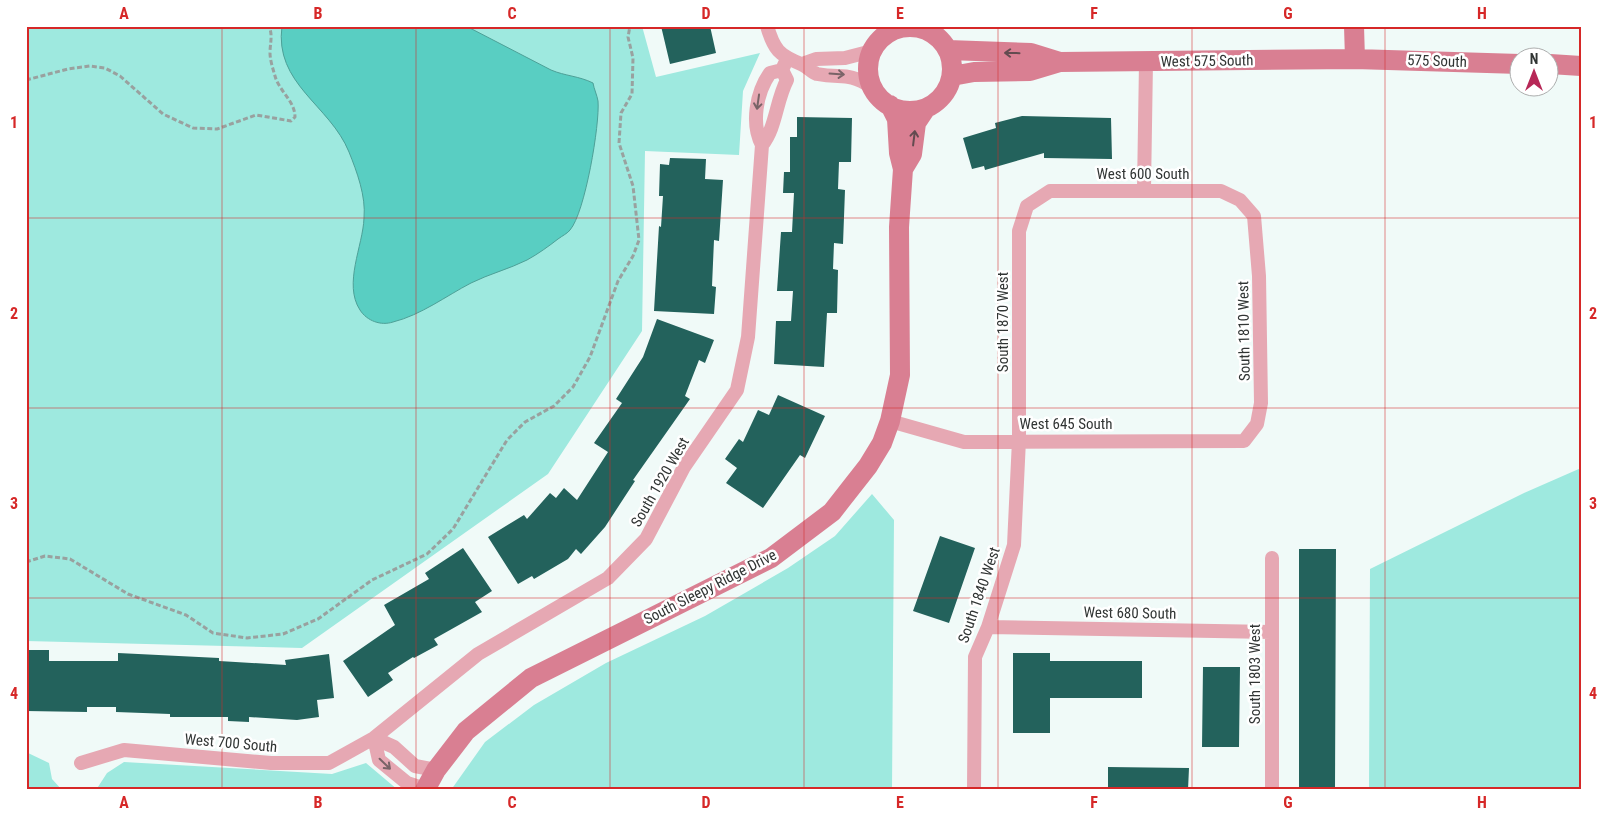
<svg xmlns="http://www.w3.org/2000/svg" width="1607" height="816" font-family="'Roboto Condensed',sans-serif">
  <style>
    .green { fill: #9ee9df }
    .water { fill: #59cec2; stroke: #4da097 }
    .building { fill: #23625c }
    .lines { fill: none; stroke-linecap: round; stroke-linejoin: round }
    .path { stroke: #99a19f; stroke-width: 3; stroke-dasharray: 5 2.5; stroke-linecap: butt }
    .street { stroke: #e6a8b3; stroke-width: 14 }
    .secondary { stroke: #d97f92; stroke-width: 20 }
    .oneway { stroke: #634b50 }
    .oneway2 { stroke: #796367 }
    .grid { fill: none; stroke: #d62828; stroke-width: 1; stroke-opacity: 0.55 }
    .labels { text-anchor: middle; stroke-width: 5; stroke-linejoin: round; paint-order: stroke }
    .street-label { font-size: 15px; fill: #313534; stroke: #fff }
    .neatline { fill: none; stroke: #d62828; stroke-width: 2 }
    .grid-label { font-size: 16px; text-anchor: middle; font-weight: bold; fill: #d62828 }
  </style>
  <rect width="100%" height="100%" fill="#f0faf8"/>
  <path class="green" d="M26,26H642L656,77L760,53L743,91L739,155L645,151L642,331L548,474L302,648L26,641Z
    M1581,468V790H1369L1370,569L1524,493Z
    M872,494L894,520L892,790H451L485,742L534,705L606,663L705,616L788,568L835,536Z
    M26,752L49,763L52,779L62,790H26Z
    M124,762L332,774L366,763L398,790H96L107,773Z"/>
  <path class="water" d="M282,26H466L551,70C565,76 579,76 593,83C594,89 597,95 598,101C600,124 585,213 570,230C568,233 562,236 558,239C549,246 538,254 527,260C509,269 489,274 471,283C446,296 421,315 393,322C381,326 367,321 360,310C343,284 363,246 364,218C366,196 357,172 349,152C330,105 274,84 282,26Z"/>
  <path class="building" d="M661,26H710L716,53L670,64Z
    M1022,116L1111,118L1112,159L1044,158V153L985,170L984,166L972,169L963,138L996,128L995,123Z
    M797,117L852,118L851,162H839L838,189L845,190L843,244L834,243L833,269L838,270L837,313H827L824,367L774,364L776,321H791L793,291H777L781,232H792L794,193H783L784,172H790V137H797Z
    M670,158L706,159L705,179L723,180L719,241L714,240L712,286L716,287L714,314L654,311L659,226L661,227L663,196H659L660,164L669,165Z
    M657,319L714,340L705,363L699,360L685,396L690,399L633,480L635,481L605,527L581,554L576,549L568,559L534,579L532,576L518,584L488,537L524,515L527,519L550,493L556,498L564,488L577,500L608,452L594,443L622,403L616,399L643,357Z
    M778,395L825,416L805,458L800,455L763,508L726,483L737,468L725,459L739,439L743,442L758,410L769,415Z
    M940,536L975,548L949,623L913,611Z
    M463,548L492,591L475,602L482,612L434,639L438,645L414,658L413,657L388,673L393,680L368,697L343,661L395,625L384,605L429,579L425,573Z
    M1299,549H1336L1335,790H1299Z
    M26,650H49V661H118V653L219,658V661L286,665L285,660L329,654L334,698L317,700L319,717L297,720L249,717V722L228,721V717H170V714L116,712V707H87V712L26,711Z
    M1013,653H1050V661H1142V698H1050V733H1013Z
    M1203,667H1240L1239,747H1202Z
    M1108,767L1189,768L1188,790H1108Z"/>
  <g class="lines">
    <path class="path" d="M26,80L68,69L90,66L105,68L120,76L163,114L193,128L217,129L256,115L291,121L295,117C295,101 279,91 275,76C273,69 270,60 270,53C270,43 273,36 269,26
      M26,562L45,556L70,559L128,594L186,615L213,633L247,638L283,634L318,619L372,580L427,554L453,529L507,440L525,422L554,406L573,387L590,357L618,281L633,256L639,240L633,186L619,143L621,113L632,94L633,58L628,37L630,26"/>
    <path class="street" d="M767,26C774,50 779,55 801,64C807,66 811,72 817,74C843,79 846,71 872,87
      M802,64L816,59L845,58L872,51
      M762,145C776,128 776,101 787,80L782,70
      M1144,189L1146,62
      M890,421L964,442L1244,441L1257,424L1261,403L1259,276L1254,216L1240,200L1221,191H1050L1027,206L1019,231V440L1014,545L988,627L975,657L974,790
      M988,627L1271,632
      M374,738L379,760L407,783L425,789
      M374,738L394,747L415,766L436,770
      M81,763L124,750L271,763H329L374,738L478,654L608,578L646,539L684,467L737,390L748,337L762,145C751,124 756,93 770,73L782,70L787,59
      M1272,790V558"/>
    <path class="secondary" d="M1354,26L1355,59
      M868 69a42 42 0 1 1 84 0a42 42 0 1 1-84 0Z
      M948,50L1031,53L1060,62
      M1550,64L1581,66
      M952,76L974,72L1030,71L1060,62L1355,59L1520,64
      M903,169L912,154L916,123L926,108
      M425,790L436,770L466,731L531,678L771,558L832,512L868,466L882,443L890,421L900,375L899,227L903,169L899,153L897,119L890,105"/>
  </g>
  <defs><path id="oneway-shaft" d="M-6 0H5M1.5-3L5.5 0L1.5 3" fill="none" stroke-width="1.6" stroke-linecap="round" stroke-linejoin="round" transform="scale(1.25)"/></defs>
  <g class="oneway">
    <use href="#oneway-shaft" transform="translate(1012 53) rotate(-179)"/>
    <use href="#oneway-shaft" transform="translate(914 138) rotate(-83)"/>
  </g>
  <g class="oneway2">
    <use href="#oneway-shaft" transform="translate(837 74) rotate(4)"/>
    <use href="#oneway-shaft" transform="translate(758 102) rotate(98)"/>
    <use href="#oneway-shaft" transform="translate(385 764) rotate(44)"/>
  </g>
  <path class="grid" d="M222,26V790M416,26V790M610,26V790M804,26V790M998,26V790M1192,26V790M1385,26V790M26,218H1581M26,408H1581M26,598H1581"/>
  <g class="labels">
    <g class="street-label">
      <text transform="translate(1207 61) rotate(-1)" y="5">West 575 South</text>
      <text transform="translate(1437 61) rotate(2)" y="5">575 South</text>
      <text x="1143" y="179">West 600 South</text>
      <text transform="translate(1003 322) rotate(-90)" y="5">South 1870 West</text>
      <text transform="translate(1244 331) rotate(-91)" y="5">South 1810 West</text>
      <text x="1066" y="429">West 645 South</text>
      <text transform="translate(660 482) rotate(-60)" y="5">South 1920 West</text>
      <text transform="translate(710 587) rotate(-27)" y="5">South Sleepy Ridge Drive</text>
      <text transform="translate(979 595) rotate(-71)" y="5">South 1840 West</text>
      <text transform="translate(1130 613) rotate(1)" y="5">West 680 South</text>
      <text transform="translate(1255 674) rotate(-90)" y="5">South 1803 West</text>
      <text transform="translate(231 743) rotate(5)" y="5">West 700 South</text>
    </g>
  </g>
  <rect width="1607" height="816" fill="none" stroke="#ffffff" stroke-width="55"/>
  <g transform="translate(1534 72)"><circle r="24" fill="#ffffff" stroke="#adaeae"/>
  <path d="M0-4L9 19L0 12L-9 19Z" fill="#b72857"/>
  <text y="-8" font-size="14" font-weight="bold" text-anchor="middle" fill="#313534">N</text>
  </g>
  <rect x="28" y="28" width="1552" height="760" class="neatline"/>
  <g class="grid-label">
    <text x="124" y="19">A</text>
    <text x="318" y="19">B</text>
    <text x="512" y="19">C</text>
    <text x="706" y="19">D</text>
    <text x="900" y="19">E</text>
    <text x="1094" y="19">F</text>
    <text x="1288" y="19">G</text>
    <text x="1482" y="19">H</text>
    <text x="14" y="128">1</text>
    <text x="1593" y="128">1</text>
    <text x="14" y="319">2</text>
    <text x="1593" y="319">2</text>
    <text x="14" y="509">3</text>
    <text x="1593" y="509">3</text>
    <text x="14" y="699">4</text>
    <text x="1593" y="699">4</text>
    <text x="124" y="808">A</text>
    <text x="318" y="808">B</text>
    <text x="512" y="808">C</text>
    <text x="706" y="808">D</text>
    <text x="900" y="808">E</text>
    <text x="1094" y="808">F</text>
    <text x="1288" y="808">G</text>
    <text x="1482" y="808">H</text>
  </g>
</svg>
